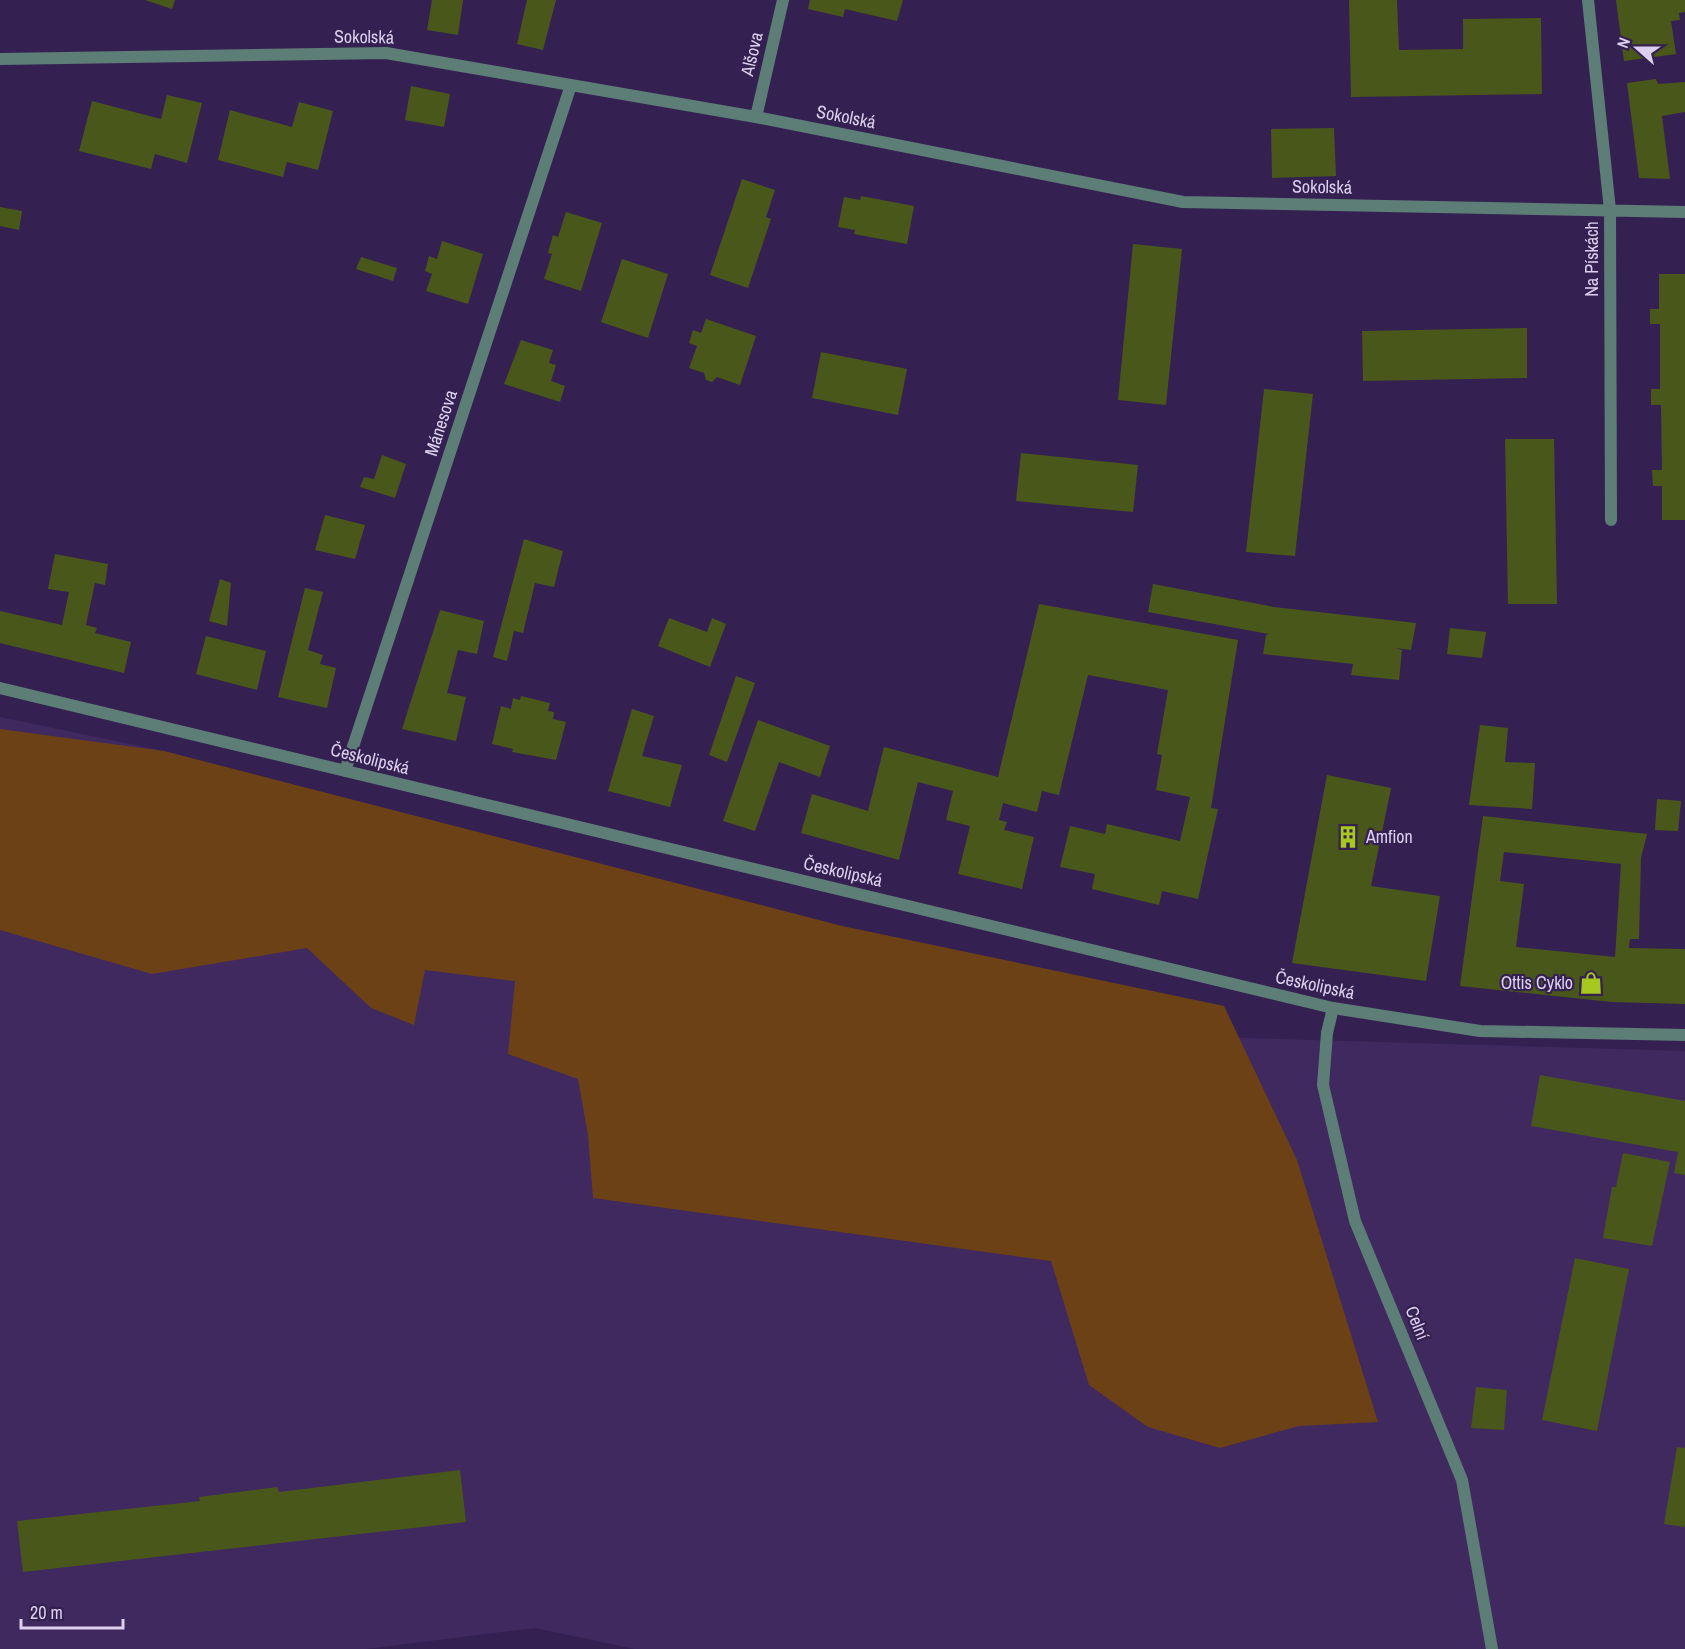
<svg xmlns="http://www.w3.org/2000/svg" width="1685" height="1649" font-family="'Archivo Narrow',sans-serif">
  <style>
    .built { fill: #40295f }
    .green { fill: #6d4116 }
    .building { fill: #49571b; fill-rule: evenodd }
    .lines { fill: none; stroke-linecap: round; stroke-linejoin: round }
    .service { stroke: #5d7e77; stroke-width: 12 }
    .minor { stroke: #5d7e77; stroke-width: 12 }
    .labels { text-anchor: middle; stroke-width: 4.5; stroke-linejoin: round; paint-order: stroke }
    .street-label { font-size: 18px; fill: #dbd0ee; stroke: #352151 }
    .poi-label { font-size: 18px; fill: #dbd0ee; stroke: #352151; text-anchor: start }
  </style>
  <rect width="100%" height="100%" fill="#352151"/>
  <path class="built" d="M0,717L164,751L1209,1037L1685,1051V1649H635L535,1628L366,1649H0Z"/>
  <path class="green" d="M0,729L164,751L842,926L1224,1006L1297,1160L1378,1422L1299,1426L1220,1448L1148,1427L1089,1385L1051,1261L593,1198L588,1135L578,1079L508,1054L515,981L425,970L414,1025L371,1008L307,948L152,974L0,930Z"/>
  <path class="building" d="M145,0H175L172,9Z
    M432,0H463L458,35L427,30Z
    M527,0H556L543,50L517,44Z
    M810,0H903L897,21L845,9L843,17L808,9Z
    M1349,0H1397L1399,50L1463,49V19L1541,18L1542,94L1351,97Z
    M1616,0H1685V12L1679,13L1680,20L1671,21L1676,54L1624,61Z
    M1656,79L1658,84L1685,82V112L1662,116L1670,179L1639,178L1627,83Z
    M411,86L450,94L444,127L405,120Z
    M167,95L202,103L187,163L155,154L151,169L79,151L92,101L161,119Z
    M299,102L333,111L318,170L287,162L283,177L218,160L230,110L292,127Z
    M1334,128L1336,176L1272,178L1271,129Z
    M742,179L775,190L766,217L771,219L748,288L710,275Z
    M861,196L914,206L907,244L854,234L855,230L838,227L844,197L860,200Z
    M0,207L22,211L19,230L0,226Z
    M566,212L602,223L581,291L544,279L552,254L548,253L553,235L558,237Z
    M442,241L483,254L468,304L426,291L432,274L425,271L429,256L437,259Z
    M1133,244L1182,249L1166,405L1118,400Z
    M361,257L397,268L393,281L356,269Z
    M622,259L668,274L648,338L601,322Z
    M1659,274H1685V520H1662V486H1653L1652,470H1662L1661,405H1651V389H1660V324H1650V309H1659Z
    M706,319L756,336L740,385L717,377L712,382L706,380L704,373L689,368L697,346L689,343L693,330L701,333Z
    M1527,328V378L1363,381L1362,331Z
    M521,340L553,350L549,363L556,365L551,381L565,386L560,402L504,384Z
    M821,352L907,369L898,415L812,398Z
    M1264,389L1313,394L1295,556L1246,552Z
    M1505,439H1554L1557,604H1508Z
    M1021,453L1138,465L1133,512L1016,501Z
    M382,455L406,464L395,498L360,487L364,477L374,479Z
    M325,515L365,525L355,559L315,550Z
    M524,539L563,551L554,587L535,583L523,633L514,631L507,661L493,657Z
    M55,554L108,564L105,585L95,583L86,625L97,628L95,633L131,642L124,673L0,643V611L62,625L69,592L48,589Z
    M220,579L231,583L227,626L209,621Z
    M1153,584L1274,607L1416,623L1411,650L1395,648L1402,650L1399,680L1351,675L1353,664L1263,654L1266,635L1269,634L1148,612Z
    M305,588L323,592L308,650L323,655L320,664L336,668L327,708L278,697Z
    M1039,604L1238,640L1211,808L1218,809L1198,899L1162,891L1159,905L1092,889L1095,874L1060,867L1070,826L1105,834L1107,824L1180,841L1190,797L1156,790L1162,755L1157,754L1168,690L1088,675L1059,795L1042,791L1037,812L1003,803L999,820L1007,822L1004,830L1034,837L1022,889L958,874L970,826L946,820L953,791L918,782L899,860L801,833L812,794L868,811L884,747L998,777Z
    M440,610L484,621L477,654L458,650L447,693L466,697L456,741L402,729Z
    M669,618L707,632L712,618L726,624L710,667L658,646Z
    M1450,628L1486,632L1482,658L1447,654Z
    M206,636L266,651L257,690L196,674Z
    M736,676L755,683L727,762L709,755Z
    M521,696L550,703L548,711L554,712L553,719L566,722L556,760L512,752L513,749L492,744L501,706L511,709L513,698L520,700Z
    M632,709L654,716L642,756L682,765L670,807L608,791Z
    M758,720L830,746L820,777L779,762L755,831L723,821Z
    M1480,725L1508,728L1505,762L1535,763L1532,809L1469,805Z
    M1327,775L1391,788L1371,886L1440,896L1426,981L1292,963Z
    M1657,799L1681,801L1678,831L1655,830Z
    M1483,816L1647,834L1641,858L1639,939H1630L1629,948L1685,949V1004L1612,1002L1460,986ZM1504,852L1621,864L1615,957L1516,947L1524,884L1500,881Z
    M1540,1075L1685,1101V1175L1674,1173L1678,1152L1531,1126Z
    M1623,1153L1670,1162L1652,1246L1603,1238L1612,1187H1616Z
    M1575,1258L1629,1269L1597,1431L1542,1420Z
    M1476,1387L1507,1390L1504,1430L1471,1428Z
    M1677,1447L1685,1448V1527L1664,1524Z
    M460,1470L466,1522L23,1572L17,1521L200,1501L199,1497L277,1487L279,1492Z"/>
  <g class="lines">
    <path class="service" d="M1333,1008L1327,1033L1323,1085L1355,1221L1462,1480L1492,1649"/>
    <path class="minor" d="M1588,0L1610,210L1611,520
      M0,59L386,53L756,117L1183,202L1685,212
      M756,117L783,0
      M0,688L1333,1008L1480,1031L1685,1035
      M345,771L571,85"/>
  </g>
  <defs>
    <g id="building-bare" transform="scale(1.8)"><path d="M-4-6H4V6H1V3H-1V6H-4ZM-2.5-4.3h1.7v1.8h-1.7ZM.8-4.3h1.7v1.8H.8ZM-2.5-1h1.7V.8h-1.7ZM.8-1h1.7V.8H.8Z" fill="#a7c81f" stroke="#352151" stroke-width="2.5" paint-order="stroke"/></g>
    <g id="shop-bare" transform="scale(1.8)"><path d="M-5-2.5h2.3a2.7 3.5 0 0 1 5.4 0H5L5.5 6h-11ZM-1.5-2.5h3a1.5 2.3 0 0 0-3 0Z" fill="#a7c81f" stroke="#352151" stroke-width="2.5" paint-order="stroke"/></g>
  </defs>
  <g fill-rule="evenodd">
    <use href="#building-bare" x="1348" y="837"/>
    <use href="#shop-bare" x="1591" y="983"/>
  </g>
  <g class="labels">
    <g class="street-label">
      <text transform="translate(364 37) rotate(1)" y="6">Sokolská</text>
      <text transform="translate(752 54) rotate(-77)" y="6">Alšova</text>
      <text transform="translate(846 117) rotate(11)" y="6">Sokolská</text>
      <text transform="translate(1322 187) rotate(1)" y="6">Sokolská</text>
      <text transform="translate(1592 259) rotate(-90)" y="6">Na Pískách</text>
      <text transform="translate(441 423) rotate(-72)" y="6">Mánesova</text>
      <text transform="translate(370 759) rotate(14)" y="6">Českolipská</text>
      <text transform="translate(843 872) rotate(13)" y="6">Českolipská</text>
      <text transform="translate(1315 985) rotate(12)" y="6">Českolipská</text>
      <text transform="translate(1417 1323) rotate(68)" y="6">Celní</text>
    </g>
    <g class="poi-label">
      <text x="1366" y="843">Amfion</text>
      <text x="1573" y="989" text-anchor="end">Ottis Cyklo</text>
    </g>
  </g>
  <g transform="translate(1637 48) rotate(291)" stroke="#352151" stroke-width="4.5" paint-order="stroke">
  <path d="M0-4.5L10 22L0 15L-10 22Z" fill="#dbd0ee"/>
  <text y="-9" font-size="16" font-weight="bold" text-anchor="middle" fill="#dbd0ee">N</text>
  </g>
  <path d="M21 1619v9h102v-9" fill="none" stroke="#dbd0ee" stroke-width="3"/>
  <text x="30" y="1619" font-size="18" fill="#dbd0ee" stroke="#352151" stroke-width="4.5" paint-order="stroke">20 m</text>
</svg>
